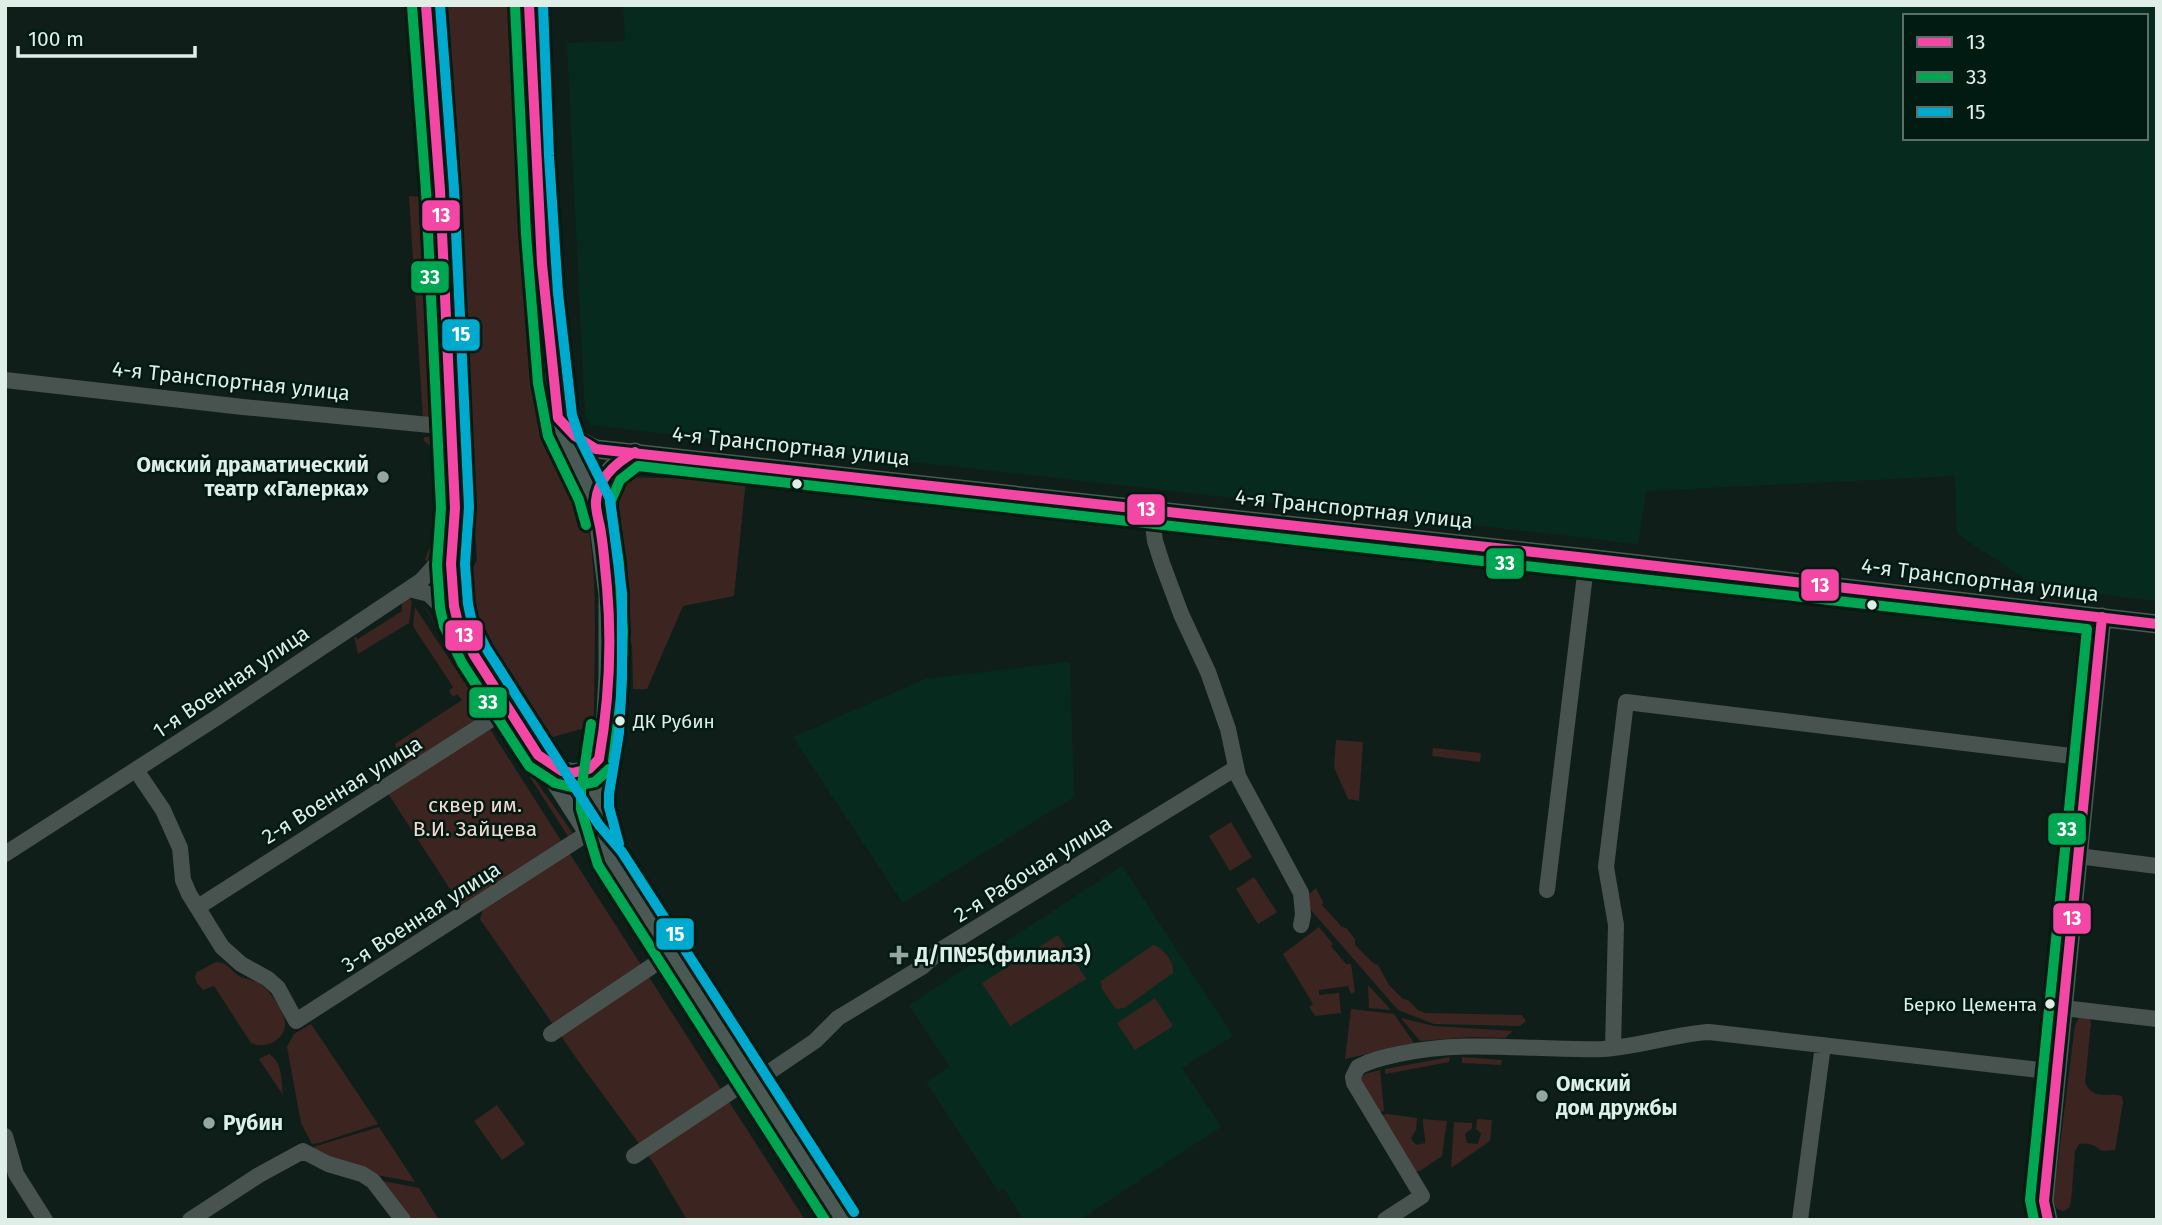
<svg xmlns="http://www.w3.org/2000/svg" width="2162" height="1225" font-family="'Fira Sans',sans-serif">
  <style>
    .built { fill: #072a1f; fill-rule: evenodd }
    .green { fill: #3c2421 }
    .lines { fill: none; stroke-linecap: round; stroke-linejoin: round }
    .minor { stroke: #48534f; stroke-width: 16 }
    .major { stroke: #4b5954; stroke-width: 19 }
    .bus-1-casing { stroke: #021b12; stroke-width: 16 }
    .bus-2-casing { stroke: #021b12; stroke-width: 16 }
    .bus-3-casing { stroke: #021b12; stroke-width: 16 }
    .bus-1 { stroke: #f346a5; stroke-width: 10 }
    .bus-2 { stroke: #00a651; stroke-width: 10 }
    .bus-3 { stroke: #00a9ce; stroke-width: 10 }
    .poi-dot { fill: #97a6a0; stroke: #021b12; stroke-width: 2.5 }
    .bus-dot { fill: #dfefe8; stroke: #021b12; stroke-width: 2.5 }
    .labels { text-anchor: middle; stroke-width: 5; stroke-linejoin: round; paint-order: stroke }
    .bus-label { font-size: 19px; fill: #dfefe8; stroke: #021b12; text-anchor: start }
    .street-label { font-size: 21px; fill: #dfefe8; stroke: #021b12 }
    .poi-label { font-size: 21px; font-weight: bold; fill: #dfefe8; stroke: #021b12; text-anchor: start }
    .park-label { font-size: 21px; fill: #f8d7d3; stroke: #021b12 }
    .line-badge { stroke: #021b12; stroke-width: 2.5 }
    .badge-label { font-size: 19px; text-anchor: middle; font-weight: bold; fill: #fff }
  </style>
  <rect width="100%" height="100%" fill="#101e19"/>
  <path class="built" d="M623,5H2157V601L2038,587L1957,534L1955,476L1646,491L1638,544L590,425L585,414L567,43L625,41ZM1905,16H2146V138H1905Z
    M1070,662L1074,797L903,903L793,737L925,679Z
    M1122,866L1233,1036L1182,1068L1221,1127L1079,1220H1024L1004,1189L999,1192L926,1082L950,1067L909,1005Z"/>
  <path class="green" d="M431,5H517C521,139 525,271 546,403C549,421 550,439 560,454C568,468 578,480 582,496C600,567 594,642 594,714L589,727L545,739L502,666L481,640L470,618L466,599L467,579L477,560L474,516L465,498L462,457L468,447L467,433L462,422Z
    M409,196L420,197L424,201L440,417L433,422L423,420Z
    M424,437H432L441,446L443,456L437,461L438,472L434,473L432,447L424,441Z
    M627,477L746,480L734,596L683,606L647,689H633L632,646L626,634L624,542L617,501Z
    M439,479V484L443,487L444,520L427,562L425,559L439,526L434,480Z
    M1363,543L1391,545L1393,554C1384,558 1369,556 1361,549Z
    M409,597L412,602L409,623L358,654L354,636L358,639L402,611V602Z
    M418,597L488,702L489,708Z
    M415,607L487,717L410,766L401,761L395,744L462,700L457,694L453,697L449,691L453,687L413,626Z
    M498,727L572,832L569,838Z
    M490,729L562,842L463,909L387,792Z
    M1336,740L1363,742L1359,801L1348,799L1334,767Z
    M1433,748L1481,753L1480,762L1432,756Z
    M586,778L582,805L585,821L564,781H576Z
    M1231,822L1252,857L1230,871L1209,836Z
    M568,851L805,1220H687L654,1164L579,1062L480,919L483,910Z
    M1254,877L1277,912L1258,924L1236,889Z
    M1316,888L1323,902L1322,905L1342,927L1346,928L1355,939V945L1373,963L1378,965L1389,985L1403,999L1408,1000L1418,1010L1425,1013L1522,1015L1526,1021L1520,1026L1434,1024L1398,1010L1310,909L1309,894Z
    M1319,927L1333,944L1331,946L1346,964H1351L1355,992L1351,994L1348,986L1319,990V995L1339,993L1341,1013L1315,1016L1309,1007L1313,1004L1283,954Z
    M1058,935L1086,979L1010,1026L982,983Z
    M1153,945C1163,947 1175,963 1173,973L1124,1008L1116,1009L1102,989L1101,981Z
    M216,962C229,963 230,970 239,976C247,980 257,980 264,987C273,995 286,1014 285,1026C283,1042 263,1049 251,1043L214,986L203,990L197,983L195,977L197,972Z
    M1368,985L1391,1010L1369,1008Z
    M1155,998L1173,1026L1135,1050L1117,1023Z
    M1351,1009L1394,1014L1414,1043L1345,1059Z
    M2084,1016L2089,1017L2091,1023L2085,1083C2094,1101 2108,1092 2122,1096L2123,1102L2115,1150L2102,1151C2094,1145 2090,1142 2079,1144L2075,1151L2071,1202L2069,1208L2063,1211L2057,1209L2053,1202L2075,1025L2079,1018Z
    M1401,1018L1434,1026L1513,1031L1505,1038L1472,1037L1420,1041Z
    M311,1024L378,1124L319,1143L312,1144L301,1123L287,1047L294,1034Z
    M269,1054C283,1063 281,1080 283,1095L259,1059Z
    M1450,1057L1449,1062L1385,1074V1069Z
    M1462,1057L1502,1060L1501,1065L1462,1063Z
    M1380,1070L1384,1111L1376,1113L1360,1079L1365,1074Z
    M497,1105L525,1144L502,1160L474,1121Z
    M1387,1114L1417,1118L1416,1130L1411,1138L1413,1142L1417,1145L1425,1143C1426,1135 1422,1128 1423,1119L1447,1121L1442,1156L1420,1171H1413L1377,1117Z
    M1477,1119L1492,1120L1490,1141L1451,1168L1454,1122L1472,1123V1128L1465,1134L1467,1143L1478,1144L1481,1133L1476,1129Z
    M379,1127L415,1182C385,1176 334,1171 313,1147Z
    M373,1179L419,1188L439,1220H406Z"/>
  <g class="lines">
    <path class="minor" d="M5,380L243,407L451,427
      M1151,509L1155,541L1162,563L1181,614L1208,672L1228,729L1238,776L1301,893L1303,915L1301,925
      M409,589L429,594L458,623
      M136,770L163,810L180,848L183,880L189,894L222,947L241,964L268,979L278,988L296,1021L588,833
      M5,854L216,718L421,581L438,562L450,534
      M2078,856L2157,866
      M1547,890L1587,558
      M198,907L509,708
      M2063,1008L2157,1019
      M551,1034L670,954
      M1613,1048L1616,925L1606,867L1626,702L2088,758
      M753,1083L815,1041L838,1018L922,967L942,949L1236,768
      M5,1136L16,1174L45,1220
      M634,1156L750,1079
      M190,1220L259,1175L303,1151L328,1164L362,1174L373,1181L403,1220
      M1385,1220L1422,1196L1354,1083L1353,1077L1358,1067C1371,1060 1385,1057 1399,1054C1467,1039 1534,1051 1603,1049C1639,1047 1674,1034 1709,1032L2057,1072
      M1800,1220L1823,1045"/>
    <path class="major" d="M426,5L440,190L451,427L455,508L451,564L454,606L458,623L474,655L588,833L610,860L842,1220
      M529,5L535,157L544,294L558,418L567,444L596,502L608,595V677L605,732L595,793V809L607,852
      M558,418C569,433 579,442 596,449L1587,558L2157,624
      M596,502C601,477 613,463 635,452
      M542,758C566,773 576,781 599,759
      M2048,1220L2044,1201L2102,617"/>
    <g class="bus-1-casing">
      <path id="bus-1" d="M426,5L440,190L455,508L451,564L454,606L458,623L474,655L538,755L562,771L572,773L589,769L599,759
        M529,5L542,264L558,418L575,436L596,449L1587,558L2157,624
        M599,759C609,702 612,644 607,587C605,569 604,551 601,533C600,523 595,511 596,501C598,478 617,462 635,452
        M2048,1220L2044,1201L2102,617"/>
    </g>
    <g class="bus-2-casing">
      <path id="bus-2" d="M412,6L426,191L441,508L437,565L440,608L444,626L462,663L529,766L555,783L571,787L595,782L609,769
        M515,6L526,234L538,383L548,436L579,500L586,525
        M591,724L581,791V809L598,865L825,1220
        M613,761L621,698L623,631L619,563L610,503L620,480L638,466L2087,629L2030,1200L2034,1220"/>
    </g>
    <g class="bus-3-casing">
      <path id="bus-3" d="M440,5L454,189L469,507L465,564L468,604L471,618L486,648L599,825L622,852L854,1212
        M543,5L549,156L558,293L572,415L580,439L610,499L622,593V677L619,733L609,794V807L619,844"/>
    </g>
    <use href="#bus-1" class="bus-1"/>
    <use href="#bus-2" class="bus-2"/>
    <use href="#bus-3" class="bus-3"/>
  </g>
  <g class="poi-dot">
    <circle cx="383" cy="477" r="7"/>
    <path d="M895.5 944.5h7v7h7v7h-7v7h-7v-7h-7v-7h7z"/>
    <circle cx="1542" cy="1096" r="7"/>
    <circle cx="209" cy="1123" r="7"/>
  </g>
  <g class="bus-dot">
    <circle cx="797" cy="484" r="6"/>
    <circle cx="1872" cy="605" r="6"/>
    <circle cx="620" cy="721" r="6"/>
    <circle cx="2050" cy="1004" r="6"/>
  </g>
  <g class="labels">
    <g class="bus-label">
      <text x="633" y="728">ДК Рубин</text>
      <text x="2037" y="1011" text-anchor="end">Берко Цемента</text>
    </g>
    <g class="street-label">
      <text transform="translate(231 381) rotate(6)" y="7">4-я Транспортная улица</text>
      <text transform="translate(791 446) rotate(6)" y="7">4-я Транспортная улица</text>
      <text transform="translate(1354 509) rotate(6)" y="7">4-я Транспортная улица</text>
      <text transform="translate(1980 580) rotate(7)" y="7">4-я Транспортная улица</text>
      <text transform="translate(231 682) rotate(-34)" y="7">1-я Военная улица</text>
      <text transform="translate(342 790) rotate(-32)" y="7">2-я Военная улица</text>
      <text transform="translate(1033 869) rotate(-32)" y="7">2-я Рабочая улица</text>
      <text transform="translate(421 917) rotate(-33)" y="7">3-я Военная улица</text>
    </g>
    <g class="poi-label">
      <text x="369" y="472" text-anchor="end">Омский драматический<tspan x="369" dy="24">театр «Галерка»</tspan></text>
      <text x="915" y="962">Д/П№5(филиал3)</text>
      <text x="1556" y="1091">Омский<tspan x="1556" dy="24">дом дружбы</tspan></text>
      <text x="223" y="1130">Рубин</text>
    </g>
    <g class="park-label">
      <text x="475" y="812">сквер им.<tspan x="475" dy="24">В.И. Зайцева</tspan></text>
    </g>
  </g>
  <g class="line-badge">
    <rect x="421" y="199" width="40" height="33" rx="7" fill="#f346a5"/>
    <rect x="410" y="260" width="40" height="34" rx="7" fill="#00a651"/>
    <rect x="441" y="318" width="40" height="34" rx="7" fill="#00a9ce"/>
    <rect x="1126" y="493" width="40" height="33" rx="7" fill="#f346a5"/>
    <rect x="1485" y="547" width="40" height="33" rx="7" fill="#00a651"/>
    <rect x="1800" y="568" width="40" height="34" rx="7" fill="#f346a5"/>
    <rect x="444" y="619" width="40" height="33" rx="7" fill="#f346a5"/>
    <rect x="468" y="686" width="40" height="33" rx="7" fill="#00a651"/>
    <rect x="2047" y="812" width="40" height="34" rx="7" fill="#00a651"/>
    <rect x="2052" y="902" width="40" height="33" rx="7" fill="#f346a5"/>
    <rect x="655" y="917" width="40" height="34" rx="7" fill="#00a9ce"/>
  </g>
  <g class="badge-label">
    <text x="441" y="222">13</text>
    <text x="430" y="284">33</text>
    <text x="461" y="341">15</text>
    <text x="1146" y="516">13</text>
    <text x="1505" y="570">33</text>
    <text x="1820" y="592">13</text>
    <text x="464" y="642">13</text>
    <text x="488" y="709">33</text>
    <text x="2067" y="836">33</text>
    <text x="2072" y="925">13</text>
    <text x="675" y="941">15</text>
  </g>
  <rect width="2162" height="1225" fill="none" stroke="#dfefe8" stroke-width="14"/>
  <rect x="1903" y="14" width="245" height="126" fill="#021b12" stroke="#5a7068" stroke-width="2"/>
  <rect x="1917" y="37" width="35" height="10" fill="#f346a5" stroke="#5a7068" stroke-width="2"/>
  <text x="1966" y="49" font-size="21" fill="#dfefe8">13</text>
  <rect x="1917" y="72" width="35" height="10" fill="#00a651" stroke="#5a7068" stroke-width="2"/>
  <text x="1966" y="84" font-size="21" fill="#dfefe8">33</text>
  <rect x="1917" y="107" width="35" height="10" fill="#00a9ce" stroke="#5a7068" stroke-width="2"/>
  <text x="1966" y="119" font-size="21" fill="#dfefe8">15</text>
  <path d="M18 46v10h177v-10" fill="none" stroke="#dfefe8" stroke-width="3.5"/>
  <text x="28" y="46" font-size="21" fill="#dfefe8" stroke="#021b12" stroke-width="5" paint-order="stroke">100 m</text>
</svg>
